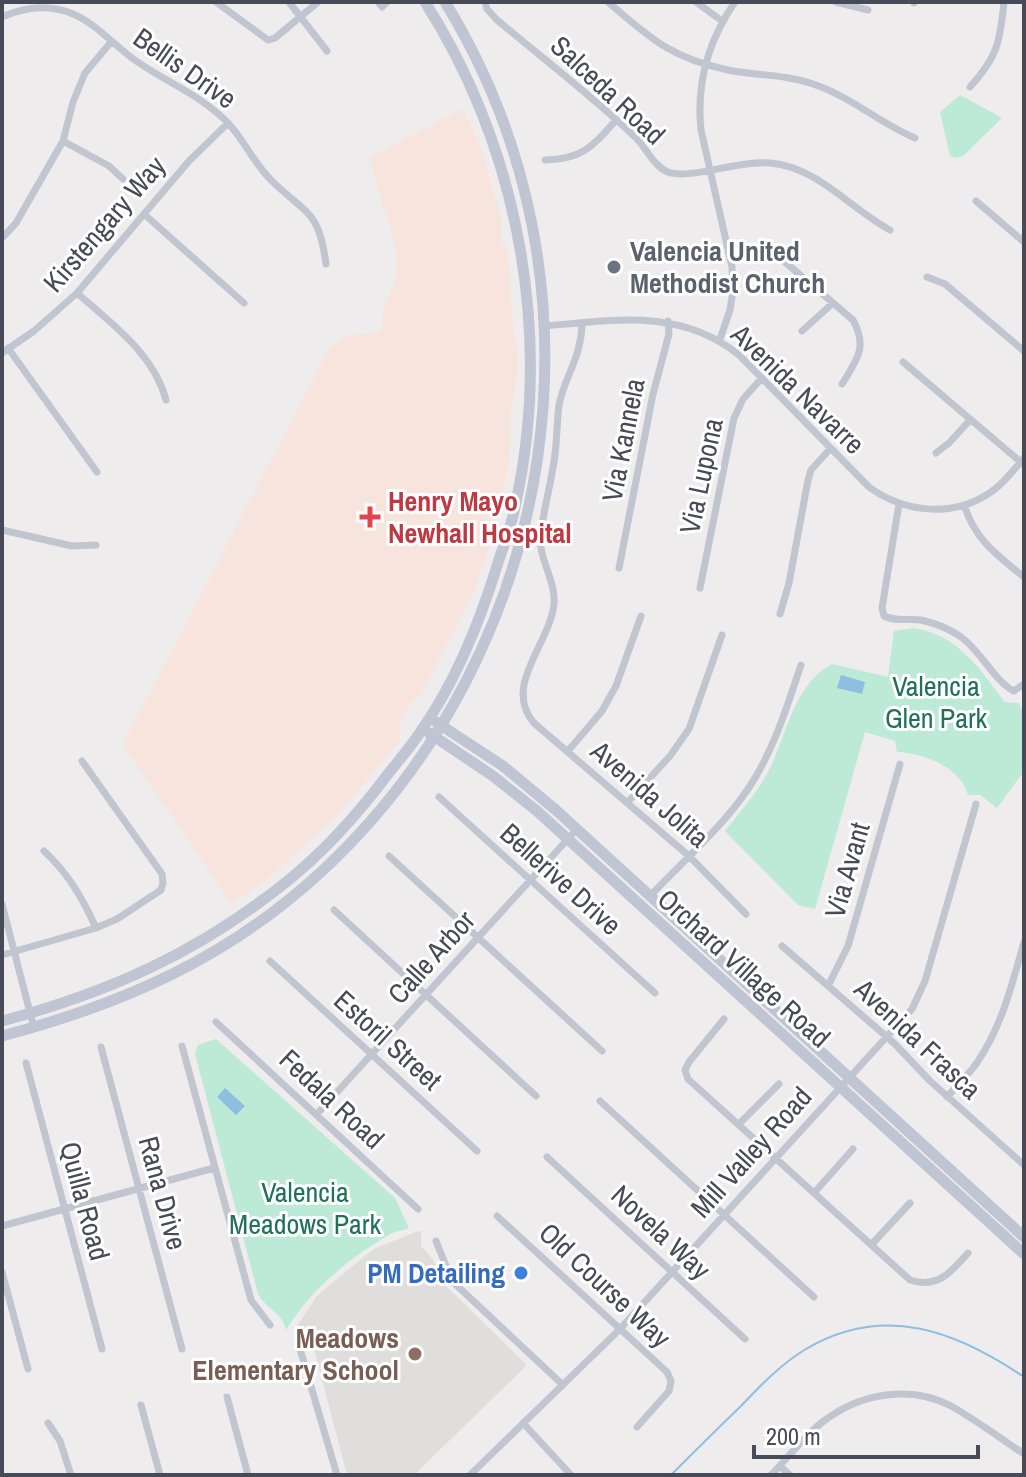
<svg xmlns="http://www.w3.org/2000/svg" width="1026" height="1477" font-family="'Archivo Narrow',sans-serif">
  <style>
    .education { fill: #dfdedd }
    .medical { fill: #f7e5dd }
    .green { fill: #bde9d7 }
    .water { fill: #8ebfe2 }
    .lines { fill: none; stroke-linecap: round; stroke-linejoin: round }
    .stream { stroke: #8ebfe2; stroke-width: 2 }
    .minor { stroke: #c0c5d0; stroke-width: 7 }
    .secondary { stroke: #c0c5d3; stroke-width: 11 }
    .worship-dot { fill: #6b7280; stroke: #fff; stroke-width: 3 }
    .health-dot { fill: #e0444e; stroke: #fff; stroke-width: 3 }
    .shop-dot { fill: #3f7fe0; stroke: #fff; stroke-width: 3 }
    .education-dot { fill: #8d6e63; stroke: #fff; stroke-width: 3 }
    .labels { text-anchor: middle; stroke-width: 6; stroke-linejoin: round; paint-order: stroke }
    .street-label { font-size: 28px; fill: #464b57; stroke: #fff }
    .worship-label { font-size: 28px; font-weight: bold; fill: #5b616d; stroke: #fff; text-anchor: start }
    .health-label { font-size: 28px; font-weight: bold; fill: #be3a42; stroke: #fff; text-anchor: start }
    .park-label { font-size: 28px; fill: #1f7159; stroke: #fff }
    .shop-label { font-size: 28px; font-weight: bold; fill: #366cbe; stroke: #fff; text-anchor: end }
    .education-label { font-size: 28px; font-weight: bold; fill: #785e54; stroke: #fff; text-anchor: end }
  </style>
  <rect width="100%" height="100%" fill="#eeecec"/>
  <path class="education" d="M418,1231L421,1232V1246L434,1261L443,1283L527,1365L414,1475H347L313,1345L297,1326L317,1296L356,1263L374,1249Z"/>
  <path class="medical" d="M463,109L480,146L501,217V245H507L512,319L517,347V376L511,410L508,469L493,534L475,590L420,697L413,699L399,726L400,740L341,811L267,880L231,904L123,745L329,349L339,340L353,335L381,332L383,309L397,277L396,249L369,157Z"/>
  <path class="green" d="M960,95L1002,118L963,156L956,158L950,156L940,112Z
    M914,628C959,635 980,670 1005,702L1019,703L1024,714V771L997,808L980,795H968C961,767 923,753 897,752L895,741L865,732L815,909L798,905L725,831C741,811 757,793 769,770C787,734 794,684 832,664L888,677L894,631Z
    M216,1039L395,1198L409,1228C403,1231 397,1231 392,1233C350,1257 312,1288 286,1330C282,1312 268,1311 258,1294L195,1054L198,1045Z"/>
  <path class="water" d="M841,675L865,682L862,694L837,688Z
    M225,1088L245,1106L236,1115L217,1097Z"/>
  <g class="lines">
    <path class="stream" d="M671,1475C694,1452 717,1429 741,1406C761,1385 781,1364 806,1349C884,1303 956,1331 1024,1377"/>
    <path class="minor" d="M216,2L268,40L275,38L318,2
      M289,2L327,51
      M378,2L382,7L387,2
      M485,2L487,9L496,19C542,58 591,95 635,137C646,147 653,166 668,172C689,180 739,160 770,163C818,167 849,208 890,230
      M608,2C650,38 672,59 728,70C757,76 785,74 813,84C852,97 879,123 915,138
      M696,2L722,21
      M836,2L868,10
      M914,3V2
      M2,17C25,7 49,4 73,14C95,23 113,44 132,58C163,81 200,94 228,123C245,141 254,164 272,181C308,216 319,210 326,264
      M970,87C998,56 1000,42 1004,2
      M63,141L109,166L123,179
      M545,160C583,159 592,147 616,120
      M976,201L1024,242
      M144,214L244,303
      M2,238L16,223L63,141L73,102L85,73L111,42
      M729,252C748,248 761,247 778,256L853,320C868,347 857,360 842,384
      M927,277L945,284L1024,351
      M77,293C111,323 154,354 166,400
      M582,324C581,359 565,375 559,405C557,422 557,438 555,454C552,481 544,506 541,533C537,558 556,579 554,604C550,644 502,686 534,723L689,856L746,914
      M545,326C615,320 681,308 739,355L869,487C903,512 951,518 988,494C1002,485 1013,471 1024,458
      M802,331L833,303
      M720,339L730,310L733,290L732,267L701,130C696,83 708,41 735,2
      M8,348L97,472
      M2,353L34,331L77,293L189,161L228,123
      M903,362L1023,464
      M936,453L949,443L970,420
      M899,504L882,608L884,616C896,622 907,618 921,620C934,623 950,629 961,637C982,652 994,681 1014,691L1024,684
      M964,505C976,541 996,554 1024,577
      M2,530L72,546L96,545
      M619,568L653,394L669,334L668,321
      M700,588L734,418L743,399L761,379
      M780,614L789,583L808,480L811,470L830,449
      M568,751L602,711L616,686L641,616
      M439,797L655,993
      M627,803L670,756L689,729L722,635
      M44,851C68,873 83,899 96,928
      M389,856L602,1051
      M649,897C683,861 723,827 750,786C774,749 787,707 801,665
      M2,904L34,1028
      M334,910L536,1096
      M782,946L895,1044L929,1080L1024,1165
      M2,955L96,928L117,919L161,890L163,883L162,874L82,761
      M270,961L477,1151
      M828,986L848,946L900,764
      M724,1019L689,1062L685,1070L688,1079L910,1280C938,1289 951,1272 968,1253
      M216,1022L418,1209
      M182,1046L251,1300L270,1325
      M101,1047L182,1349
      M26,1063L102,1349
      M947,1097C957,1086 968,1075 976,1064C1002,1027 1012,984 1024,942
      M600,1101L814,1297
      M317,1114L577,829
      M739,1124L779,1084
      M547,1157L745,1339
      M814,1193L853,1149
      M497,1216L667,1372L671,1381L669,1391L637,1427
      M2,1226L214,1168
      M436,1241L452,1281L563,1385
      M871,1245L910,1203
      M2,1272L28,1369
      M300,1349L337,1475
      M227,1397L248,1475
      M141,1405L160,1475
      M48,1423L60,1441L71,1475
      M523,1423L571,1475
      M780,1466L790,1475
      M470,1475L620,1329L912,1009L925,981L976,804
      M771,1475C789,1457 807,1432 828,1418C863,1393 912,1385 951,1406C976,1420 1000,1438 1024,1454"/>
    <path class="secondary" d="M436,722L503,766L557,811L1024,1237
      M429,733L493,776L537,811L1024,1254
      M2,1021C110,992 197,953 285,883C324,852 358,814 388,774C400,759 413,744 423,728C456,680 479,624 496,569C502,549 511,528 515,507C553,335 519,150 425,2
      M2,1036C123,1004 228,958 321,872C561,650 617,281 445,2"/>
  </g>
  <circle class="worship-dot" cx="614" cy="267" r="8"/>
  <path class="health-dot" d="M366 505h8v8h8v8h-8v8h-8v-8h-8v-8h8z"/>
  <circle class="shop-dot" cx="521" cy="1273" r="8"/>
  <circle class="education-dot" cx="415" cy="1354" r="8"/>
  <g class="labels">
    <g class="street-label">
      <text transform="translate(185 68) rotate(35)" y="10">Bellis Drive</text>
      <text transform="translate(608 90) rotate(43)" y="10">Salceda Road</text>
      <text transform="translate(104 224) rotate(-49)" y="10">Kirstengary Way</text>
      <text transform="translate(798 389) rotate(44)" y="10">Avenida Navarre</text>
      <text transform="translate(623 440) rotate(-79)" y="10">Via Kannela</text>
      <text transform="translate(701 476) rotate(-78)" y="10">Via Lupona</text>
      <text transform="translate(650 794) rotate(41)" y="10">Avenida Jolita</text>
      <text transform="translate(847 870) rotate(-74)" y="10">Via Avant</text>
      <text transform="translate(561 879) rotate(42)" y="10">Bellerive Drive</text>
      <text transform="translate(431 957) rotate(-48)" y="10">Calle Arbor</text>
      <text transform="translate(744 968) rotate(42)" y="10">Orchard Village Road</text>
      <text transform="translate(918 1039) rotate(43)" y="10">Avenida Frasca</text>
      <text transform="translate(388 1040) rotate(42)" y="10">Estoril Street</text>
      <text transform="translate(332 1099) rotate(43)" y="10">Fedala Road</text>
      <text transform="translate(751 1152) rotate(-48)" y="10">Mill Valley Road</text>
      <text transform="translate(163 1193) rotate(75)" y="10">Rana Drive</text>
      <text transform="translate(85 1201) rotate(75)" y="10">Quilla Road</text>
      <text transform="translate(661 1232) rotate(43)" y="10">Novela Way</text>
      <text transform="translate(605 1285) rotate(43)" y="10">Old Course Way</text>
    </g>
    <g class="worship-label">
      <text x="630" y="261">Valencia United<tspan x="630" dy="32">Methodist Church</tspan></text>
    </g>
    <g class="health-label">
      <text x="388" y="511">Henry Mayo<tspan x="388" dy="32">Newhall Hospital</tspan></text>
    </g>
    <g class="park-label">
      <text x="936" y="696">Valencia<tspan x="936" dy="32">Glen Park</tspan></text>
      <text x="305" y="1202">Valencia<tspan x="305" dy="32">Meadows Park</tspan></text>
    </g>
    <g class="shop-label">
      <text x="505" y="1283">PM Detailing</text>
    </g>
    <g class="education-label">
      <text x="399" y="1348">Meadows<tspan x="399" dy="32">Elementary School</tspan></text>
    </g>
  </g>
  <rect width="1026" height="1477" fill="none" stroke="#464b57" stroke-width="8"/>
  <path d="M754 1445v12h224v-12" fill="none" stroke="#464b57" stroke-width="4"/>
  <text x="766" y="1445" font-size="24" fill="#464b57" stroke="#ffffff" stroke-width="6" paint-order="stroke">200 m</text>
</svg>
